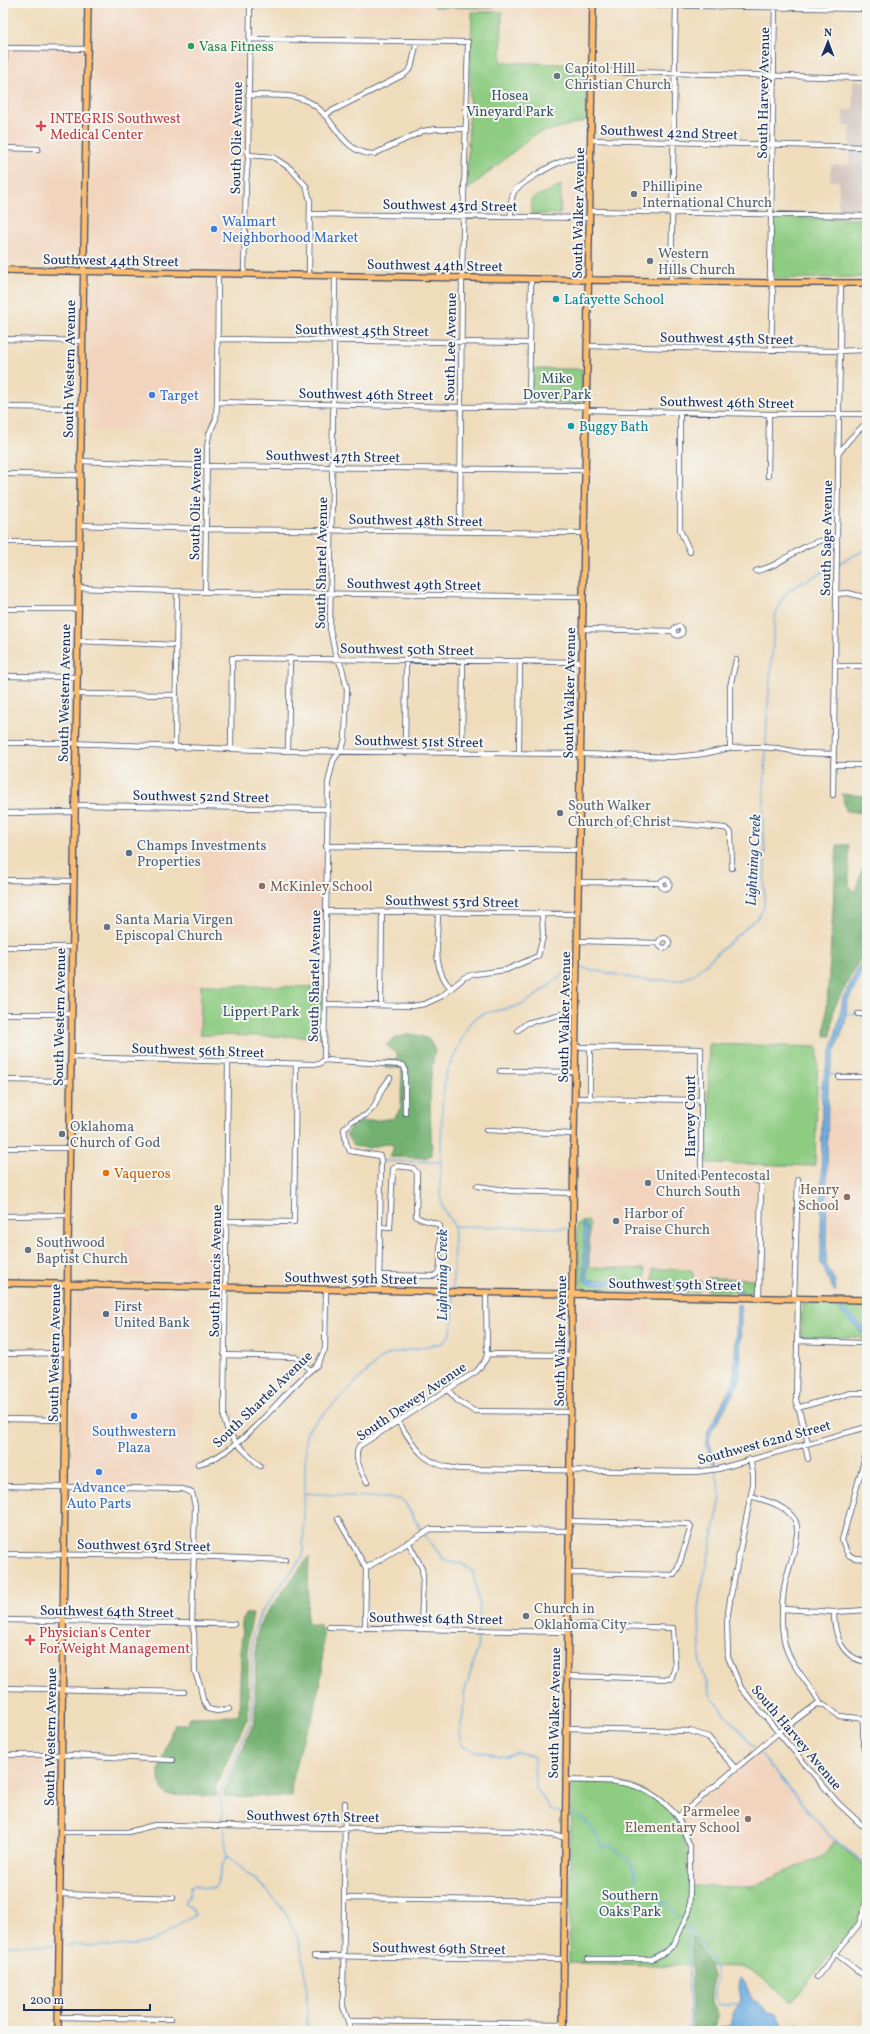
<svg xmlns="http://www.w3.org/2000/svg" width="870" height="2034" font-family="Vollkorn,serif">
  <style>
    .built { fill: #f2d4be }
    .industrial { fill: #cfc0ba }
    .green { fill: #8ecc82; stroke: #547e70 }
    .forest { fill: #72b070; stroke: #467067 }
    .water { fill: #6daee1; stroke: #446ea0 }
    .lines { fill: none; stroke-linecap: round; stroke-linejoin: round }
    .stream { stroke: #6daee1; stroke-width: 1.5 }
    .minor-casing { stroke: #3b496c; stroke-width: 6 }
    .major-casing { stroke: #3b496c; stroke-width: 8 }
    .minor { stroke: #fff; stroke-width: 4.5 }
    .major { stroke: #fcbd6f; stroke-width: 5.5 }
    .leisure-dot { fill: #2e9e5b; stroke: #f6f6f2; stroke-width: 1.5 }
    .worship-dot { fill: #6b7280; stroke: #f6f6f2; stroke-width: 1.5 }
    .health-dot { fill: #e0444e; stroke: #f6f6f2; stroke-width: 1.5 }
    .shop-dot { fill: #3f7fe0; stroke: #f6f6f2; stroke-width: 1.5 }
    .culture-dot { fill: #0f9aa8; stroke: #f6f6f2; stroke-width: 1.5 }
    .service-dot { fill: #5c6f8a; stroke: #f6f6f2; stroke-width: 1.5 }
    .education-dot { fill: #8d6e63; stroke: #f6f6f2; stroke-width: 1.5 }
    .food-dot { fill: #e8710a; stroke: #f6f6f2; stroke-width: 1.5 }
    .labels { text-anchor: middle; stroke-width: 4; stroke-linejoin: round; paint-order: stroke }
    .leisure-label { font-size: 14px; fill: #27864d; stroke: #f6f6f2; text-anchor: start }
    .worship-label { font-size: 14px; fill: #5b616d; stroke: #f6f6f2; text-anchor: start }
    .street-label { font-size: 14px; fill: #1b2f5e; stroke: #f6f6f2 }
    .park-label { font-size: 14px; fill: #385667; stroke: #f6f6f2 }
    .health-label { font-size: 14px; fill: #be3a42; stroke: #f6f6f2; text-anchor: start }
    .shop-label { font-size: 14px; fill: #366cbe; stroke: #f6f6f2; text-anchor: start }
    .culture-label { font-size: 14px; fill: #0d838f; stroke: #f6f6f2; text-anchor: start }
    .service-label { font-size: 14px; fill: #4e5e75; stroke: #f6f6f2; text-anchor: start }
    .education-label { font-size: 14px; fill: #785e54; stroke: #f6f6f2; text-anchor: end }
    .food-label { font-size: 14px; fill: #c56008; stroke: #f6f6f2; text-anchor: start }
    .water-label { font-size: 15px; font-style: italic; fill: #345585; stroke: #f6f6f2 }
  </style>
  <rect width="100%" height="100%" fill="#f6f6f2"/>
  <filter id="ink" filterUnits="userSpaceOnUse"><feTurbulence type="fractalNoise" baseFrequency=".025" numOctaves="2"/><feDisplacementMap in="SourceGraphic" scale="8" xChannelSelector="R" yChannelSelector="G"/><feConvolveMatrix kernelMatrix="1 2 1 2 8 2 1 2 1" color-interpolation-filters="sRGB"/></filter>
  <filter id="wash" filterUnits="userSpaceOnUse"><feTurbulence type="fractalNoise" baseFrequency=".012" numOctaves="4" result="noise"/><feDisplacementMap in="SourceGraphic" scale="16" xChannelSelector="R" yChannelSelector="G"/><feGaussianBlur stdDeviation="0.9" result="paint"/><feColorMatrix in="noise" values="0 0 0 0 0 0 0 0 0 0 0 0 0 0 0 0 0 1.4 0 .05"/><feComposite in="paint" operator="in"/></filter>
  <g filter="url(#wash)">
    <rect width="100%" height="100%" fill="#efdcbb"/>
    <path class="built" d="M254,3H588L587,16L254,9Z
      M94,9L245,10L239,268L93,263L90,261Z
      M3,43L82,44L76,258L75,263L3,262Z
      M561,185H585L583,210L580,214H560Z
      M89,283H216L212,415L204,432L86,430Z
      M202,834L324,836L322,936L201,934Z
      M79,982L201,985L200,1035L79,1032Z
      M828,1109L867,1110V1236H828Z
      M583,1165L755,1169L756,1285L642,1281L587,1276L590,1215L583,1214Z
      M125,1226H194L193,1257L223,1258L222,1280L124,1277Z
      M76,1293L196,1294L193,1487L72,1483Z
      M583,1301L650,1302V1335L578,1334L579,1306Z
      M757,1754L834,1841L823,1855L752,1887H692V1852L689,1836L682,1821L683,1817Z
      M7,1760L57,1762L56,1792H6Z"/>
    <path class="industrial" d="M853,80L867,81V213H838L839,181H830L831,165H847L850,162V126L843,125V111L853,110Z"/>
    <path class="green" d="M434,3H492V8L434,7Z
      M472,12H502L501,62L587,65L586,121L535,134L467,190Z
      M561,185L560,214H531V199Z
      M780,217L867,219V277L776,279L773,275L774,221Z
      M532,369H582V400L578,404L535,403L531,399Z
      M201,985L322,987L321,1037L200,1035Z
      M709,1044L818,1047L815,1166L707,1163Z
      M588,1221L590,1224L589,1267L645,1269L646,1291L586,1289L580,1286L577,1224L580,1222Z
      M653,1269L691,1270L693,1272V1281H701L700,1291L697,1293L653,1290Z
      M708,1278L753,1279L756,1280C756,1286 756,1291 749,1293L707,1291L706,1288Z
      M802,1304L867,1305V1330L842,1308L867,1338V1343L859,1337H801Z
      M571,1783C591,1783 613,1780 632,1786C660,1795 681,1819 686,1847C689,1860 687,1873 688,1886L752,1887L823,1855L834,1841L867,1867V1894L857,1921L792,2002L752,1971L743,1967L569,1963Z"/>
    <path class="forest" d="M842,794L867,796V813L846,811Z
      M837,845H849V885L855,892L864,865L867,862V909L863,953L834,1008L831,1036H825Z
      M408,1034L417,1035L429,1039L435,1051C427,1085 431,1120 432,1155L425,1158L390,1157L394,1147L389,1143L368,1148L353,1146L346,1134L354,1123L395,1118L401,1107L402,1068H385V1059H397V1054L386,1045L396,1038Z
      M309,1557L307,1624H319L323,1632L322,1673L312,1720L300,1747L292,1781L291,1797L224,1796L225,1789L255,1720L256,1637L262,1619Z
      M245,1614H253L248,1638V1716L215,1788L217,1796L166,1795L159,1781V1769L174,1724H188L189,1717L235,1716L239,1713L242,1622Z
      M692,1936L708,1963L712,1976V2002L719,2016L712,2031H689L691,2024Z"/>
    <path class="water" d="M867,945V965L847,1002L845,1024L836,1048L828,1079L826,1264L835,1282L836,1291H834L821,1263L822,1084L839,1021L843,998L860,965Z
      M584,1223L588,1229L587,1277L591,1280L642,1281V1285L590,1284L584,1280V1230L581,1225Z
      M657,1281L700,1282V1286L656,1285Z
      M709,1283C719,1283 739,1279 742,1292H737L736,1289L733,1286H707Z
      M740,1304L741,1311L740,1375L739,1383L710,1435L709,1441L716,1464L713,1465L706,1442L707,1433L734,1381L737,1305Z
      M842,1308L867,1330V1338L839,1310Z
      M740,1978C748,1983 748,1996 755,2002L757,2001L768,2012L777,2014L782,2022V2031H720V2027L729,2026L733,2019V2013L741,2000L739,1988Z
      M799,2023L808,2031H790L792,2030L793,2025Z"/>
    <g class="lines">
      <path class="stream" d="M839,563L867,549
        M578,967L642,980H680L693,975L759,916L764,907L765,855L763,821L767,719L775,616L782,599L789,590L835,565
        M846,1013L856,1014
        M828,1073L838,1076
        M381,1161L439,1162
        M454,1226L567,1228
        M453,1290L454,1226L443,1208L440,1193L442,1107L445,1076L469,1024C484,1007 502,1013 522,1004C537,998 558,978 571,967H574
        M716,1472L721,1498L699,1600L700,1664L712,1698L754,1747
        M304,1493L399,1499L405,1503L422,1531
        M425,1535L445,1561L463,1564L473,1572L480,1609L477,1634L478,1648L464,1694L463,1715L459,1733L462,1746L475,1751L506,1756L517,1752L532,1755L534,1759L535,1786L551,1810L560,1812
        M760,1754L829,1835L867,1865
        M571,1813C586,1817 598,1834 603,1848L608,1844L632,1863L636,1879L634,1891L640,1905L650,1908L661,1906L662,1902L668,1903L679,1918
        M223,1824L220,1793L252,1719V1637L260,1614L303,1556L306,1433L311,1426L381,1358L389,1354L442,1343C457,1335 452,1309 453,1294
        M224,1828L227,1856C238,1866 250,1874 260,1884C307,1926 308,1973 307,2031
        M687,1926C696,1937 710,1951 713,1967H715C717,1978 715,1986 715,1996C715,1999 718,2002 720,2004H740
        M3,1945H53
        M66,1945C90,1945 139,1950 159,1938C167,1934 172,1928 179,1924C184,1920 191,1920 195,1915L192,1910L184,1903L190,1893L191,1887L195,1885L203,1888H214C222,1880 219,1866 227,1856
        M686,2031L689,2020V2003L688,1928"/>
    </g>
  </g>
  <g filter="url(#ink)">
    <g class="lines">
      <g class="minor-casing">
        <path id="minor" d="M593,4L867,9
          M249,39L468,42L462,272L460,532
          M592,71L867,78
          M248,95C267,96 292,93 309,102C335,115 340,154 374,154L423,131L436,129H466
          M324,115L405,74L411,68L417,41
          M591,140L867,147
          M3,148L38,149
          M248,155L273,157L291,169L306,186L310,200L309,275
          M3,203L5,48L87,49
          M590,211L867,216
          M310,214L590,218
          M511,217C511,209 510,199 514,192C517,187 523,184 528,180C548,167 566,156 591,156
          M244,274L246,183L248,160L250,3
          M671,282L676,3
          M3,339L83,341
          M218,339L530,343
          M587,346L834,351L867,350
          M771,350L773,292L770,275L775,3
          M217,402L460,407L586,406
          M529,405L531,279
          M3,407L80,408
          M586,410L769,414H867
          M680,412V530L690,552
          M839,453L849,440L867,422
          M80,461L206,466L585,470
          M3,474L79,475
          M768,476L769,414
          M79,525L206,529L584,533
          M3,542H78
          M756,571C787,565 800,539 837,539
          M78,588L205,592L583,597
          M205,592L207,447L209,434L216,419L217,402L218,274
          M836,594L848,593L867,598
          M3,609H77
          M673.5 631a4.5 4.5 0 1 1 9 0a4.5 4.5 0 1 1-9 0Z
          M582,629L674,631
          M77,641L176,645
          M836,666H867
          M3,676L76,677
          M76,694L176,695
          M3,743H68L288,751L581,754L673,757L703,754L730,748L757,747L776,748L804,753L834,754
          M175,748L177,591
          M730,748V687L736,660
          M231,749L232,658L582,662
          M288,751L290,658
          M405,753L406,660
          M462,753L463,661
          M519,753L520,661
          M833,765H864
          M833,795L841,283
          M74,805L327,809
          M3,813L74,812
          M579,822L609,824L649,821L725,828L731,832L732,868
          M326,846L579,850
          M660.5 884a4.5 4.5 0 1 1 9 0a4.5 4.5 0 1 1-9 0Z
          M3,880L73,881
          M578,882L660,883
          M326,911L578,914
          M438,913C438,937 431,969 451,988
          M659 943a5 5 0 1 1 10 0a5 5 0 1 1-10 0Z
          M578,941L659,943
          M3,947H72
          M325,1004L412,1006L425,1004L442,996L465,977L475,974L506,970L538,956L543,937L542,913
          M381,1005L382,912
          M3,1014H71
          M858,1014H867
          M518,1030L527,1023L577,1010
          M576,1047L701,1049V1175L753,1179L761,1183L759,1298
          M590,1047V1098
          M71,1057L313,1064H319L324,1060
          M324,1060L328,783L333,761L343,746L345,739L347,689L342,668L335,653L330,628L335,276
          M324,1060L403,1065L405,1069V1113
          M228,1062L224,1417C226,1438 246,1451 260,1466
          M500,1071L576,1072
          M839,1077H867
          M3,1080L70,1081
          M575,1098L701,1100
          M486,1130L574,1134
          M3,1148H69
          M477,1186L511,1191L574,1193
          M3,1216L68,1215
          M227,1221L294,1222L296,1064
          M379,1275L434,1276L438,1273L440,1267V1226C433,1220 422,1222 416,1216L417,1173L413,1168L398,1166L393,1169L390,1228L380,1227
          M379,1291L381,1161L380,1156L350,1151L346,1143L344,1129L352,1121L366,1115L374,1107L382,1089L390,1078
          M794,1299L798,1179
          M798,1299L796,1399L808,1443
          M797,1341L862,1343L867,1347
          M3,1354L66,1353
          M487,1354L572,1355
          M224,1355L295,1357L310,1370
          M447,1389L458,1401L474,1411L571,1412
          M797,1408L851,1393H867
          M3,1419L66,1420
          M398,1421C416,1449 423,1465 459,1469L696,1472L718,1469L867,1427
          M805,1444L808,1459
          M867,1450L842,1540L848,1555L855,1558L867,1559
          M750,1459L753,1474V1484L730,1600L727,1621L728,1657L741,1688L837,1802L867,1830
          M198,1464C244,1453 280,1393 317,1365L325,1349L326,1290
          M367,1482C361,1471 353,1458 359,1446L477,1371L486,1359L487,1354L486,1293
          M3,1486L183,1489L192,1493L195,1506L192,1624L194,1633L195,1672L200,1685L203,1700L208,1709L217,1711L229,1709
          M751,1496C766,1501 786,1505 795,1520C803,1535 786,1572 784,1589C782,1603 781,1620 783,1634C786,1664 808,1679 820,1703
          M338,1519L366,1568L365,1628
          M408,1542L422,1568L423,1577L421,1628
          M3,1554L193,1556L285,1560
          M366,1568L431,1529L569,1531
          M569,1573L674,1575L678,1568L691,1527L689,1524L569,1521
          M783,1609L834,1612L867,1610
          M834,1612C834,1634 841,1658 867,1662
          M3,1620L234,1624
          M329,1627L567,1632
          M567,1676L671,1679L675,1667L673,1628L568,1624
          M3,1688L184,1692
          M863,1719V1744L867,1759
          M566,1728L690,1731L708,1737L735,1768
          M3,1755H70L173,1760
          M566,1780C616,1782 642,1776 678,1817L778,1733L817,1704L825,1705L839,1716L867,1719
          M345,1803L343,2006C345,2014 350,2022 349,2031
          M61,1832H128L155,1825H164L522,1831L565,1837
          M60,1894L173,1898
          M345,1898L564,1901
          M835,1953L867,1978
          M314,1956L563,1959
          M588,1959H652L667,1951L674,1944L689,1912L690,1888V1846L678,1817
          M817,1977L859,1924L867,1902
          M58,2017L171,2019
          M348,2021L563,2024"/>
      </g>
      <g class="major-casing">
        <path id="major" d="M3,270L771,283H867
          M3,1283L867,1300
          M58,2031L68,1246L88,3
          M563,2031L574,1136L593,3"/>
      </g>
      <use href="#minor" class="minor"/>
      <use href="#major" class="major"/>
    </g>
  </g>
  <circle class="leisure-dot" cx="191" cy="46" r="4"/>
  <g class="worship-dot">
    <circle cx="557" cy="76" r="4"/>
    <circle cx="634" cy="194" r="4"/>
    <circle cx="650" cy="261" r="4"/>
    <circle cx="560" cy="813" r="4"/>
    <circle cx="107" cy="927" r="4"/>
    <circle cx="62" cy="1134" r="4"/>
    <circle cx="648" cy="1183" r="4"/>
    <circle cx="616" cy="1221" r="4"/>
    <circle cx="28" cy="1250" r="4"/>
    <circle cx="526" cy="1616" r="4"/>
  </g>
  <g class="health-dot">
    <path d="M39 120h4v4h4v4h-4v4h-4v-4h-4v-4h4z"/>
    <path d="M28 1634h4v4h4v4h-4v4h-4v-4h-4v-4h4z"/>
  </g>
  <g class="shop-dot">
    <circle cx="214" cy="229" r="4"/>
    <circle cx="152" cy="395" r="4"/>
    <circle cx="134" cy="1416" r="4"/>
    <circle cx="99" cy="1472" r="4"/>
  </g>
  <g class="culture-dot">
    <circle cx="556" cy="299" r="4"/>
    <circle cx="571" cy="426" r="4"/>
  </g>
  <g class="service-dot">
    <circle cx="129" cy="853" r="4"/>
    <circle cx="106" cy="1314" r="4"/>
  </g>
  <g class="education-dot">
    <circle cx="262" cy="886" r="4"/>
    <circle cx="847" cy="1197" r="4"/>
    <circle cx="748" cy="1819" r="4"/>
  </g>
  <circle class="food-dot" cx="106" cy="1173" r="4"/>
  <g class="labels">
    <g class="leisure-label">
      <text x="199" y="51">Vasa Fitness</text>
    </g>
    <g class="worship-label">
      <text x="565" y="73">Capitol Hill<tspan x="565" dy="16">Christian Church</tspan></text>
      <text x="642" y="191">Phillipine<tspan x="642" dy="16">International Church</tspan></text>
      <text x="658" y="258">Western<tspan x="658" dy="16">Hills Church</tspan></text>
      <text x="568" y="810">South Walker<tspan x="568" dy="16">Church of Christ</tspan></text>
      <text x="115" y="924">Santa Maria Virgen<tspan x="115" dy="16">Episcopal Church</tspan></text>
      <text x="70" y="1131">Oklahoma<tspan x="70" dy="16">Church of God</tspan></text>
      <text x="656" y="1180">United Pentecostal<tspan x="656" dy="16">Church South</tspan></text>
      <text x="624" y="1218">Harbor of<tspan x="624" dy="16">Praise Church</tspan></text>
      <text x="36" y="1247">Southwood<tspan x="36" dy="16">Baptist Church</tspan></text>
      <text x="534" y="1613">Church in<tspan x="534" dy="16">Oklahoma City</tspan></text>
    </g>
    <g class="street-label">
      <text transform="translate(763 93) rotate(-89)" y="5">South Harvey Avenue</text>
      <text transform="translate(669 132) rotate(2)" y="5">Southwest 42nd Street</text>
      <text transform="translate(236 138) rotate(-89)" y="5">South Olie Avenue</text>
      <text transform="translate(450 205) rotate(1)" y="5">Southwest 43rd Street</text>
      <text transform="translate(578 213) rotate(-89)" y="5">South Walker Avenue</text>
      <text transform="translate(111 260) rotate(1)" y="5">Southwest 44th Street</text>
      <text transform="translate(435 265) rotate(1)" y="5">Southwest 44th Street</text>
      <text transform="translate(362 330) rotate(1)" y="5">Southwest 45th Street</text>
      <text transform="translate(727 338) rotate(1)" y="5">Southwest 45th Street</text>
      <text transform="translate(450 347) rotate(-89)" y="5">South Lee Avenue</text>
      <text transform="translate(69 369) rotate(-89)" y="5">South Western Avenue</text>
      <text transform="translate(366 394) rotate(1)" y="5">Southwest 46th Street</text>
      <text transform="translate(727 402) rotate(1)" y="5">Southwest 46th Street</text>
      <text transform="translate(333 456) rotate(1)" y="5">Southwest 47th Street</text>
      <text transform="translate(195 504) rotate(-89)" y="5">South Olie Avenue</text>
      <text transform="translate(416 520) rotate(1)" y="5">Southwest 48th Street</text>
      <text transform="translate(826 538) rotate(-89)" y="5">South Sage Avenue</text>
      <text transform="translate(321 563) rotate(-89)" y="5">South Shartel Avenue</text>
      <text transform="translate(414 584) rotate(1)" y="5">Southwest 49th Street</text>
      <text transform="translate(407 649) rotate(1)" y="5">Southwest 50th Street</text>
      <text transform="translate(64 693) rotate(-89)" y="5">South Western Avenue</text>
      <text transform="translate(569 693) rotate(-89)" y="5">South Walker Avenue</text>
      <text transform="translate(419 741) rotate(1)" y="5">Southwest 51st Street</text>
      <text transform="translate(201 796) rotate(1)" y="5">Southwest 52nd Street</text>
      <text transform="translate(452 901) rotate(1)" y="5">Southwest 53rd Street</text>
      <text transform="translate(314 976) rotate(-89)" y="5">South Shartel Avenue</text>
      <text transform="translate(59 1017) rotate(-89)" y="5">South Western Avenue</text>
      <text transform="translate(564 1017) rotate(-89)" y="5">South Walker Avenue</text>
      <text transform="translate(198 1050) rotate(2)" y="5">Southwest 56th Street</text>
      <text transform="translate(690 1116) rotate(-90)" y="5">Harvey Court</text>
      <text transform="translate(215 1271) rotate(-89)" y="5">South Francis Avenue</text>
      <text transform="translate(351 1278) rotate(1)" y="5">Southwest 59th Street</text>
      <text transform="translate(675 1284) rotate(1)" y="5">Southwest 59th Street</text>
      <text transform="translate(560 1341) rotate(-89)" y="5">South Walker Avenue</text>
      <text transform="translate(54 1353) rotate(-89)" y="5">South Western Avenue</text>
      <text transform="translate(262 1399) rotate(-44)" y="5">South Shartel Avenue</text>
      <text transform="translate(411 1401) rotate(-34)" y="5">South Dewey Avenue</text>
      <text transform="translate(764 1442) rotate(-15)" y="5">Southwest 62nd Street</text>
      <text transform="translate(144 1545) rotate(1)" y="5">Southwest 63rd Street</text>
      <text transform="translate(107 1611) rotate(1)" y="5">Southwest 64th Street</text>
      <text transform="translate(436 1618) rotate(1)" y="5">Southwest 64th Street</text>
      <text transform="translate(554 1713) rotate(-89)" y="5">South Walker Avenue</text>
      <text transform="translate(50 1737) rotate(-89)" y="5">South Western Avenue</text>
      <text transform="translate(797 1737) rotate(50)" y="5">South Harvey Avenue</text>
      <text transform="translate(313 1816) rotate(1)" y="5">Southwest 67th Street</text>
      <text transform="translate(439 1948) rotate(1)" y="5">Southwest 69th Street</text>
    </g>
    <g class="park-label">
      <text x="510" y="100">Hosea<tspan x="510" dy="16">Vineyard Park</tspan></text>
      <text x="557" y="383">Mike<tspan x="557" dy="16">Dover Park</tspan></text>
      <text x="261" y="1016">Lippert Park</text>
      <text x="630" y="1900">Southern<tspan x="630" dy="16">Oaks Park</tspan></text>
    </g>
    <g class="health-label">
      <text x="50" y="123">INTEGRIS Southwest<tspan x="50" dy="16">Medical Center</tspan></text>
      <text x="39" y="1637">Physician's Center<tspan x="39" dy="16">For Weight Management</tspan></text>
    </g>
    <g class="shop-label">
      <text x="222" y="226">Walmart<tspan x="222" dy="16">Neighborhood Market</tspan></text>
      <text x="160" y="400">Target</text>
      <text x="134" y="1436" text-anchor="middle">Southwestern<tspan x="134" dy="16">Plaza</tspan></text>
      <text x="99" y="1492" text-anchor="middle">Advance<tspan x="99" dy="16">Auto Parts</tspan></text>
    </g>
    <g class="culture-label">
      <text x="564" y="304">Lafayette School</text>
      <text x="579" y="431">Buggy Bath</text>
    </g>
    <g class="service-label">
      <text x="137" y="850">Champs Investments<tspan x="137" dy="16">Properties</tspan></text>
      <text x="114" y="1311">First<tspan x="114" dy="16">United Bank</tspan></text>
    </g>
    <g class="education-label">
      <text x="270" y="891" text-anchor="start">McKinley School</text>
      <text x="839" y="1194">Henry<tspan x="839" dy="16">School</tspan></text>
      <text x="740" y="1816">Parmelee<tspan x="740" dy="16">Elementary School</tspan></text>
    </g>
    <g class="food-label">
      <text x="114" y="1178">Vaqueros</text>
    </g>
    <g class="water-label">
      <text transform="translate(753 860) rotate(-87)" y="5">Lightning Creek</text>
      <text transform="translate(442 1275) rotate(-90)" y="5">Lightning Creek</text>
    </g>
  </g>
  <rect width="870" height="2034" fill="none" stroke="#f6f6f2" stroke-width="16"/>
  <g transform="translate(828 42) rotate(1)" stroke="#f6f6f2" stroke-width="3" paint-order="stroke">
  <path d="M0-3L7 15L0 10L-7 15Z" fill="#1b2f5e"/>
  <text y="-6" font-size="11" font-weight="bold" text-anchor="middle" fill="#1b2f5e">N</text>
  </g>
  <path d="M24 2004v6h126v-6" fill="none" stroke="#1b2f5e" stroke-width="2"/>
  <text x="30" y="2004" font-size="12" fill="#1b2f5e" stroke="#f6f6f2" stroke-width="3" paint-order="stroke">200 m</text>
</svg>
